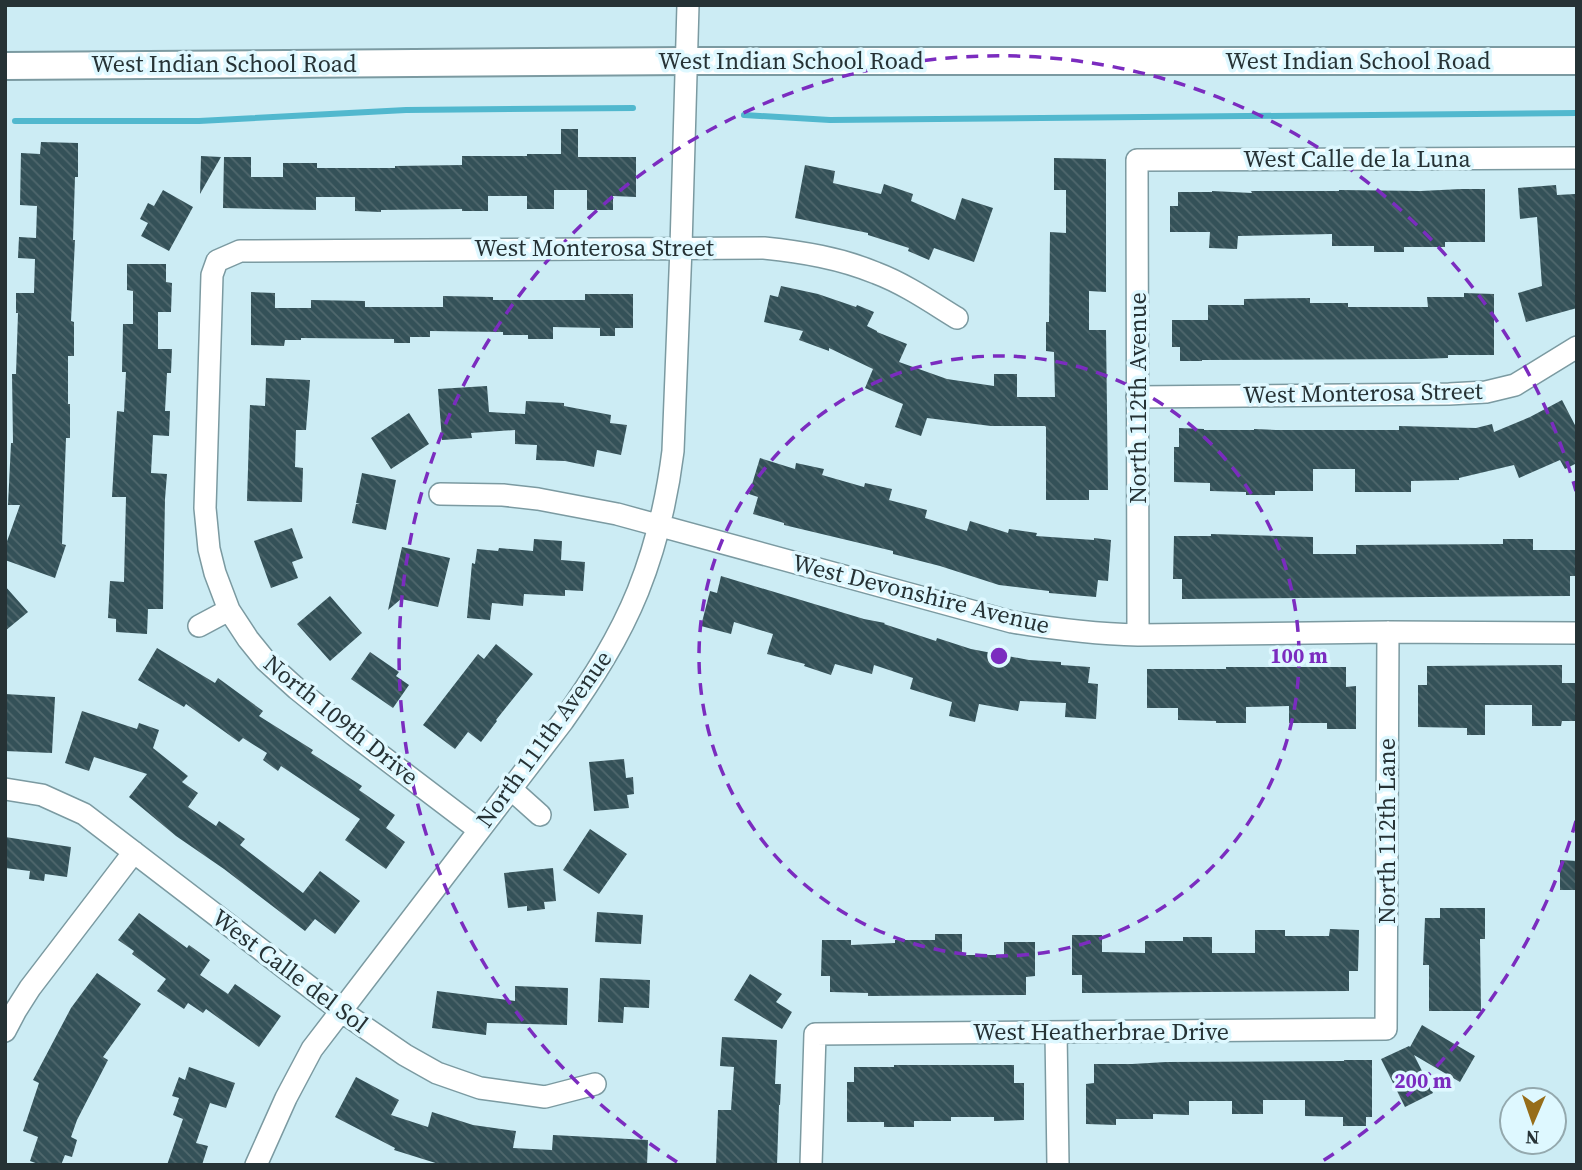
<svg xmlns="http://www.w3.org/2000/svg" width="1582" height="1170" font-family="'Source Serif 4',serif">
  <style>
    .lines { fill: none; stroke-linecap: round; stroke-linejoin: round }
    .stream { stroke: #51b8ce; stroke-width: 6 }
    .building { fill: url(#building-back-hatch) }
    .minor-casing { stroke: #7b9aa1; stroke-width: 24 }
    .major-casing { stroke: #7b9aa1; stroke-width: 30 }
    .minor { stroke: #fff; stroke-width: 21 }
    .major { stroke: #fff; stroke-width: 26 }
    .ring { fill: none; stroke: #7b2cbf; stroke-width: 3.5; stroke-dasharray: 12 9 }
    .labels { text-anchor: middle; stroke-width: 7; stroke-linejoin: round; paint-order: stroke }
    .street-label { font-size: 24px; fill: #263235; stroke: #def8ff }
    .centre { fill: #7b2cbf; stroke: #def8ff; stroke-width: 3.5 }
    .ring-label { font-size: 21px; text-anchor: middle; font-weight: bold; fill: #7b2cbf; stroke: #def8ff; stroke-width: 7; stroke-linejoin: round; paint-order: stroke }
  </style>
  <defs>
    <pattern id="building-back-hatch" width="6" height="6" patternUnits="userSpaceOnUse" patternTransform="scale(1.75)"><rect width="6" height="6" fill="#345158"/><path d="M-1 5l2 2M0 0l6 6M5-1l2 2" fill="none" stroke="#50686d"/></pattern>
  </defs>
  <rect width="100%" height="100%" fill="#ccecf4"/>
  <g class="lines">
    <path class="stream" d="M744,115L830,120L1577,113
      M15,121H199L406,110L633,108"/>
  </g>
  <path class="building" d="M561,129H578V157H636V197L613,196V210H587V190H554V209H527V196H488V211H462V209L381,210V212L355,211V197H316V210L223,208L224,157H251V177H283V163H317V168H395V166L462,165V156H527V154H561Z
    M41,142L78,143V177H75L73,240H75L71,321L74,322V356H68V404H70V438H66L62,544L66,545L55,578L5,560V547L20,505H8L11,443H13L12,374H16L18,313H16V293H34L35,259L18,258L19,237L36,238L37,206L20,205L21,153L40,154Z
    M201,156L221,157L200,194Z
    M1054,158L1106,159V292L1089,291V330H1106L1108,490H1089V500H1046V427L1045,426H991L927,418L921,436L895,427L903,404L865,388L873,369L829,348V351L799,340L803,331L764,322L770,295L778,297L781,286L818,294L856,307L857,305L874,312L867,326L877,331V332L907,344L899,362L947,379L994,386V374H1017V397H1055L1054,352L1046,351V322H1049L1050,232L1066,233V190H1054Z
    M805,165L835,171L833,183L881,194L884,184L913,194L911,201L955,220L962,198L993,208L974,262L934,248L929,260L908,251L909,248L868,235V233L795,218Z
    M1556,185L1557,195L1575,194L1577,218V308L1526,322L1518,293L1542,286L1537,217L1520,219L1518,188Z
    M1461,189H1485V242H1445V247H1404V252H1374V246H1332V234L1238,236L1237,249L1209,248L1210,232H1170V206H1178V192H1212V191L1252,193L1251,191H1339V190L1421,191Z
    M163,190L193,207L169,251L141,236L148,223L140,219L148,203L154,206Z
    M127,264H166V282L172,283L171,312H158V349H172L171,373H167L165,411H170L169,436L153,435L151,473L167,474L165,499L163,609H148L147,634L116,632V619L108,618L110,581L124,582L126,497H112L117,411L124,412L126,372H122L123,324H133V291L127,290Z
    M251,292L275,293V308H311V300L365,301V307H443V296L493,297V300H585V294H633V328H615V336H600V328L553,327V339H528V335H503V332L430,331V337H410V343H394V339L301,338V340H285L284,346L251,345Z
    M1464,293L1494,294V355H1448V358L1420,359L1202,360V361H1180V347H1172V320H1208V305H1244V299L1310,298V303H1348V307H1428L1427,297H1464Z
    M266,378L310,380L306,430H296L295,467L303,468L302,502L247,501L250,405L265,406Z
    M487,386L489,412L525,414L526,401L564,403V406L611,415L610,423L627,425L621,455L597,450L594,467L565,461L536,460L537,445L515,444V430L471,433L472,438L442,440L438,389Z
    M1562,400L1577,429V463L1565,469L1560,460L1519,478L1514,465L1459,478V480L1411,481V492H1355V469H1313V491H1275V495H1246V492L1210,491V483L1174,482V447H1179V428L1204,429V430H1254V429L1276,430H1399V426L1476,428L1492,424L1494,432L1530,417Z
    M409,413L429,444L391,469L371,438Z
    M760,458L795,469L796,463L824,469L822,475L864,487L865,483L892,489L889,500L927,510L925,518L967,531L970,521L1008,533L1009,529L1037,533L1036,536L1094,540V538L1111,540L1108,581L1098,580L1096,597L1049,593V591L999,585L940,566L893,554V551L784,525V523L753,514L758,497L749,494Z
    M362,473L396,480L386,530L352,523L356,504L360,503H356Z
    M292,528L303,558L292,562L298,578L271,588L254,541Z
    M1211,534L1313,537V554H1356V545L1503,544V539H1533V550H1577V576H1570V596L1182,599V579H1173L1174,536H1211Z
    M534,539L562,541L561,560L585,562L583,591L565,590V596L524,594L523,606L492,603L490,620L467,618L472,563L475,564L477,549L498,551L499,548L533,551Z
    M402,547L450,558L438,607L401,599L388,610Z
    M721,576L864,619L885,623L884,624L936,641L937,638L971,649L1029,660L1061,662V665L1090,667L1088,683L1098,684L1096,719L1065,717L1066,703L1020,701L1018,711L979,704L975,722L949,716L952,702L910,689L913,678L874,665L872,674L835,664L831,675L804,666L805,664L767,654L773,634L734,622L731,634L701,626L710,591L717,593Z
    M5,586L28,612L5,631Z
    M330,596L362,633L330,661L297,624Z
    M496,644L533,674L496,720L497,721L481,742L468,732L455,749L423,725L478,654L484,659Z
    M157,648L215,683L218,678L263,711L259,716L313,750L311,753L362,786L359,790L395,815L386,828L405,842L386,869L345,840L360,819L281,766L278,771L263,760L267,753L243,738L239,742L186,704L184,707L138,680Z
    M370,652L399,672L396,676L409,685L393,708L351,679Z
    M1562,665V683H1577V721H1562L1561,726H1532V705H1485V735H1467V728L1418,727V685H1427V666Z
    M1226,667H1346V687L1356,686V729H1327V723H1289V706L1246,707V723H1216V721L1178,720V708H1147V669H1226Z
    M5,694L55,697L52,753L5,751Z
    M82,711L137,729L139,723L159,730L153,748L188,776L182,782L198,793L188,807L216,826L219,821L245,839L240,845L303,893L320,871L360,901L335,934L315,919L305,931L224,869L176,836L129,797L147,774L94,757L89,771L65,763Z
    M624,759L626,778L633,777L634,794L627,795L629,808L594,811L589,762Z
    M590,829L627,854L599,894L563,870Z
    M5,837L71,847L67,877L45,874L44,881L29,879L30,871L5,868Z
    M1560,860L1577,861V890H1560Z
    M553,868L556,901L544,902L545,909L527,911V906L508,908L504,873Z
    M1440,908H1485V939H1480L1481,1011H1429V965H1423L1425,918H1440Z
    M597,912L643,915L641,944L595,942Z
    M139,913L187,948L189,945L210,960L200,975L228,994L235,984L281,1016L259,1047L206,1009L203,1013L188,1003L184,1009L157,991L166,979L132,954L134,951L118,940Z
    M1330,929L1359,930L1358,971H1349V991L1082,993V975H1072V935H1102V952L1145,953V941H1183V937H1212V953H1255V930H1285V936H1329Z
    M935,934H962V955H1004V942H1035V976L1026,977V995L868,996V993L830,992V976H821L822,940H851V945L895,943V940H935Z
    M97,973L141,1004L103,1057L108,1060L77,1120L71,1137L77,1140L72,1157L65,1155L61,1165H41L30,1161L38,1137L23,1131L39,1083L33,1080L71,1008Z
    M750,974L782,994L776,1002L792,1012L782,1029L734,1000Z
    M600,978L650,980L649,1008L624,1007L623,1023L598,1022Z
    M515,986L568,988L567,1025L487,1023L486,1035L432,1028L437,991L515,1001Z
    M1422,1025L1475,1056L1460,1082L1414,1055L1433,1093L1405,1107L1381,1059L1409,1046L1410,1047Z
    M722,1037L777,1040L775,1084H781L780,1105H779L777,1165H716L718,1110H731L734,1067L720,1066Z
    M1344,1060H1372V1117H1366V1126H1343V1117L1305,1116V1100H1263V1114H1232V1101H1189V1115L1153,1114V1119H1116V1125L1086,1124V1084L1094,1083V1064H1132L1166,1062L1344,1061Z
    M894,1065H1014V1083H1024V1120L994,1121V1117H951V1121H914V1127H884V1122H847V1082H854V1067H894Z
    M189,1067L235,1083L226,1108L210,1103L196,1143L208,1146L202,1165H167L183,1119L173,1115L179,1098L172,1096L179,1077L185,1080Z
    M356,1077L399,1100L391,1115L428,1127L432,1112L473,1125L516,1131L513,1148L552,1150L553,1135L648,1140L647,1165H442L394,1150L395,1148L335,1117Z"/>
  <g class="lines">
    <g class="minor-casing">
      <path id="minor" d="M1137,397L1449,394L1486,392L1515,385L1577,347
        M440,494L503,495L538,499L617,514L1012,622C1054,629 1095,634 1138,635L1388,632L1577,633
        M199,626L229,610
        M1138,635L1137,160L1577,158
        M5,789L42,795L84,814L341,1011L405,1055L437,1073L480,1088L545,1097L595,1084
        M511,789L540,815
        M479,830L354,735L297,689L265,660L248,639L229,610L215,573L209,549L205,508L212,275L217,261L240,251L764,248C802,252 840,258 876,273C905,284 931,302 957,318
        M5,1031L16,1010L30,988L134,852
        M1056,1032L1058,1165
        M256,1165L286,1098L312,1049L563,721C592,680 619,638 638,591C656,546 667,499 673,451L681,247L688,5
        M811,1165L815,1034L1386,1029L1388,632"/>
    </g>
    <g class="major-casing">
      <path id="major" d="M5,66L687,61H1577"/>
    </g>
    <use href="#minor" class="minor"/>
    <use href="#major" class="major"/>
  </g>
  <g class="ring">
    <circle cx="999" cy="656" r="300"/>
    <path d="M1576 821A600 600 0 0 1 1321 1162M677 1162A600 600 0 1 1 1576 491"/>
  </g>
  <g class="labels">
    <g class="street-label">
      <text x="791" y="69">West Indian School Road</text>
      <text x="1358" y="69">West Indian School Road</text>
      <text x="224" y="72">West Indian School Road</text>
      <text x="1357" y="167">West Calle de la Luna</text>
      <text x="594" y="256">West Monterosa Street</text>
      <text transform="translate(1363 393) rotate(-1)" y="8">West Monterosa Street</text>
      <text transform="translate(1138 398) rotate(-90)" y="8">North 112th Avenue</text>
      <text transform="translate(921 594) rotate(14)" y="8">West Devonshire Avenue</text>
      <text transform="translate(341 720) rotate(39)" y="8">North 109th Drive</text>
      <text transform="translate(544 739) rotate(-54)" y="8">North 111th Avenue</text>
      <text transform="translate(1387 831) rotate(-90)" y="8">North 112th Lane</text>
      <text transform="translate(290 971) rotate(37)" y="8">West Calle del Sol</text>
      <text x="1101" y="1040">West Heatherbrae Drive</text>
    </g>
  </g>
  <circle cx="999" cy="656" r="10" class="centre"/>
  <g class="ring-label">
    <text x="1299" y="663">100 m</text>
    <text x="1423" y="1088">200 m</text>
  </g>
  <rect width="1582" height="1170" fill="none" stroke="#263235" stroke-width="14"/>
  <g transform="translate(1533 1121) rotate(182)"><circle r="33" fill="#def8ff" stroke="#94a9ae" stroke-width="2"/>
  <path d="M0-5L12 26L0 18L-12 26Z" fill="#966d19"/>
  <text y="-10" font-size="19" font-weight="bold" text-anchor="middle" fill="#263235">N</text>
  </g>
</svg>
